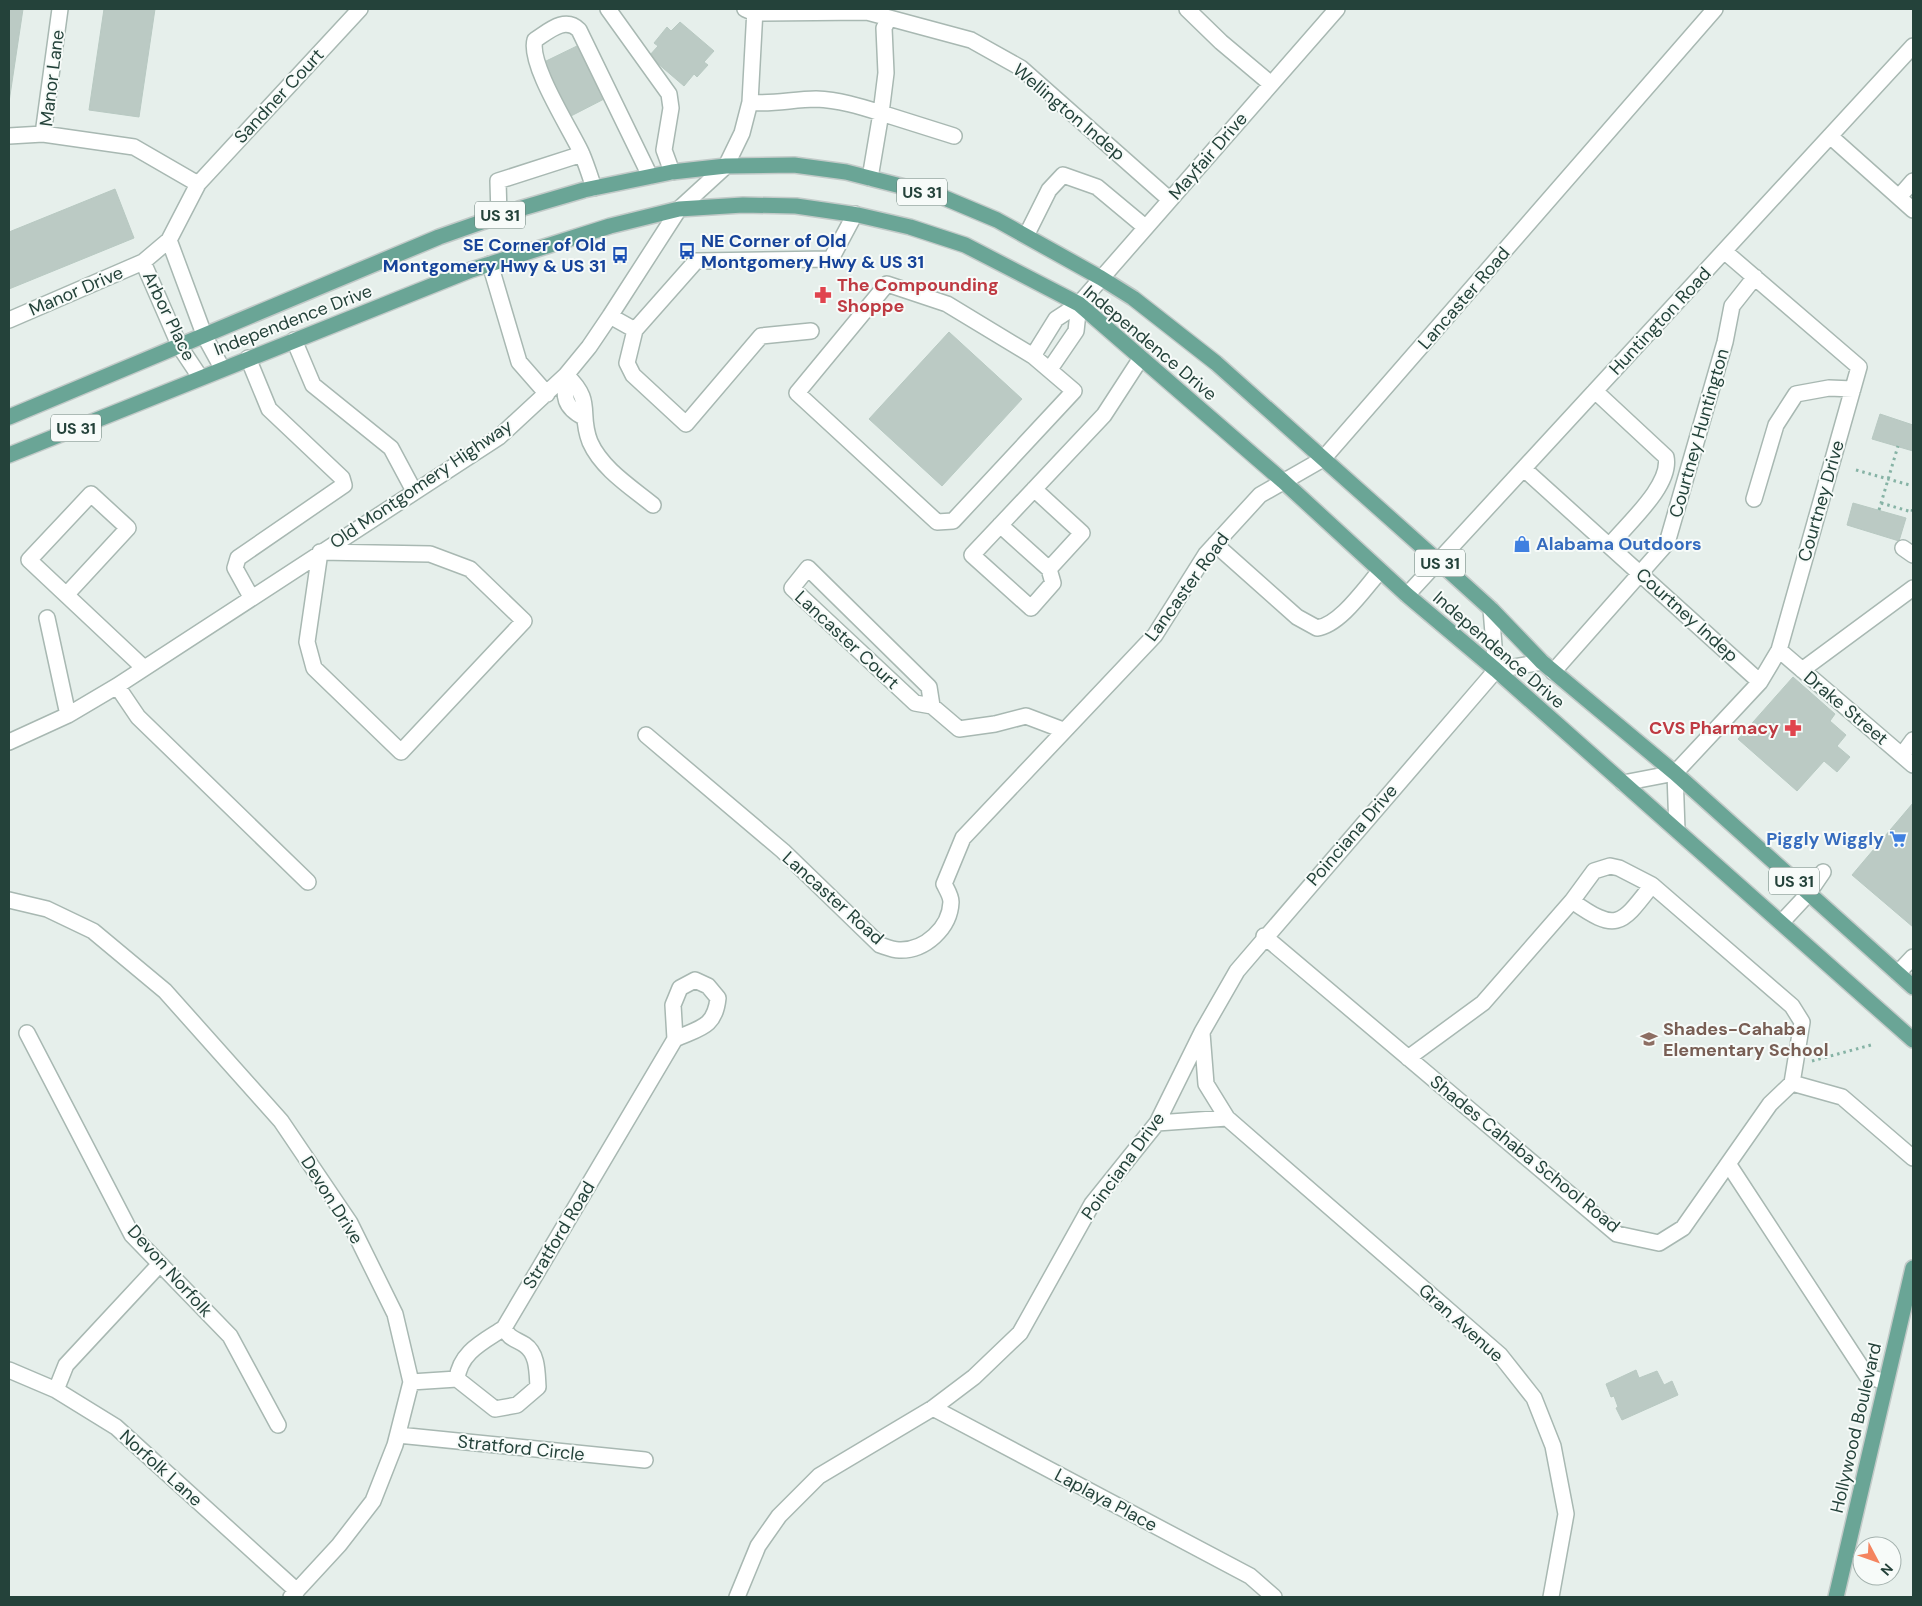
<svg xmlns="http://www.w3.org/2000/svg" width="1922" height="1606" font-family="'DM Sans',sans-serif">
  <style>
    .building { fill: #bbcac4; stroke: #b8c9c2 }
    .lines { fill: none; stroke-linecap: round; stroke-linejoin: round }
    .minor-casing { stroke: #a8b8b2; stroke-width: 18 }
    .major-casing { stroke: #c2cac8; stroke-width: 18 }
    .path { stroke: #86b3a5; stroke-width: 3; stroke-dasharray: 2.5 4; stroke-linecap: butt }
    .minor { stroke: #fff; stroke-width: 15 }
    .major { stroke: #6aa596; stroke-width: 15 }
    .labels { text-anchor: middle; stroke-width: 4; stroke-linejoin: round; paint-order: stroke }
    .shield { fill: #f7fbf9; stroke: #637a73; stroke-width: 1 }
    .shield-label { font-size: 16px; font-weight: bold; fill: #24423a }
    .street-label { font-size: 18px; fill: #24423a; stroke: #f7fbf9 }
    .transit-label { font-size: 18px; font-weight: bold; fill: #164399; stroke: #f7fbf9; text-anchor: start }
    .health-label { font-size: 18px; font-weight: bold; fill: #be3a42; stroke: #f7fbf9; text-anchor: start }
    .shop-label { font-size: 18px; font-weight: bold; fill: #366cbe; stroke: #f7fbf9; text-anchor: start }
    .education-label { font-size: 18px; font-weight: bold; fill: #785e54; stroke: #f7fbf9; text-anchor: start }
  </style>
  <rect width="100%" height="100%" fill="#e6efeb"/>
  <path class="building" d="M9,9H23L9,102Z
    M104,9H155L139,117L89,110Z
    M680,22L714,51L704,62L708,65L697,77L694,74L684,86L649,56L658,46L654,43L667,27L671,31Z
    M579,45L606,98L569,117L542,63Z
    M115,189L134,238L9,289V232Z
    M949,332L1022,399L942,486L869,419Z
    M1880,414L1913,425V451L1872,439Z
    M1853,503L1906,518L1899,541L1847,525Z
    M1793,677L1835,714L1830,721L1846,735L1837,746L1850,757L1837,772L1824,761L1797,791L1738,739Z
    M1913,803V927L1852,875Z
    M1636,1370L1639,1378L1657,1371L1664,1385L1672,1381L1678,1395L1622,1420L1616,1408L1618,1407L1614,1396L1611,1397L1606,1384Z"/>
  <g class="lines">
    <g class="minor-casing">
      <path id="minor" d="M608,9L669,94L671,108L664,150L672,172
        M745,9L754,13L867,12L971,40L1021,68L1169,199
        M1187,9L1221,42L1271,84
        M889,18L884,28L886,73L881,113L954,136
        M750,102C772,105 793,99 816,99C839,100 859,106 881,113L870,178
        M43,134L60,9
        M9,136L43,134L134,147L198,184
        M1830,136L1913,210
        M594,188C590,176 586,163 581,152C569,127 528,63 535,40C549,31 565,16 579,30L650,176
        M1899,197L1913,181
        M499,216L498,181L582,154
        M1026,236L1049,190L1063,175L1097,187L1145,227
        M169,240L205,337L222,368
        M143,262L180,347L200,377
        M490,264L519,362L547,394
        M887,284L947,304L1033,356L1074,391L953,521L937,522L797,393Z
        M610,316L635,330L696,261L831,259L855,214
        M9,320L143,262L169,240L198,184L360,9
        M635,330L627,363L633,375L686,424L761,336L811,331
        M294,340L313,385L391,448L414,491
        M1033,356L1056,319L1079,304L1337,9
        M248,358L269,409L342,478L344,485L238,558L235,568L251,597
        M1050,369L1076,331L1079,304
        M566,375C595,402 578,412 590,442C602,469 631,487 653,505
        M566,375C564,397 563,407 585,418
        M1595,391L1666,457C1672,485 1627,524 1610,545
        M1524,469L1760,682
        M1034,489L1082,533L1049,569
        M1754,499L1776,425L1796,394L1829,388L1853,389
        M1000,525L1049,569L1053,583L1031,608L972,555L1104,415L1141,358
        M1215,544L1297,617L1317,628C1340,625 1365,588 1380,571
        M1903,548L1913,555
        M320,552L430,554L470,569L524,621L401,752L314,668L307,642Z
        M67,594L128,528L91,494L29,560L144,668
        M1407,595L1913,46
        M1491,609L1496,670
        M47,618L68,715
        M1779,650L1913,765
        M1802,670L1913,588
        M1553,672L1667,543L1725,342L1732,306L1755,277
        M117,686L138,717L308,882
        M932,706L915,703L792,588L808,568L929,687L932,706L959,729L995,724L1026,716L1063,730
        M646,735L783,851L880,945C886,947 893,950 899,950C925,951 950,928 951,902C951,896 947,890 944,884L963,838L1155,635L1206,554L1260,495L1323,459L1715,9
        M9,742L68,715L117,686L499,437L566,375L589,347L610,316L679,209L726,166L742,133L750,102L755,9
        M1902,755L1913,740
        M1675,773L1677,830
        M1623,783L1675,773L1760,682L1779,650L1859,367L1724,251
        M1610,866L1619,868L1652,885C1621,925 1617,933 1572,901L1594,871Z
        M9,900L47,909L93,931L165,991L281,1121L350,1223L395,1314L411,1382L395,1445L373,1501L339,1545L291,1597
        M1782,922L1808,894L1823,872
        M1264,936L1617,1234L1659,1243L1683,1228L1770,1104L1792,1083L1802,1022L1792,1006L1652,885
        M1898,973L1913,957
        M695,980L708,986L718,998C715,1028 699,1028 675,1039L673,1005L680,988Z
        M27,1033L132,1235L230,1336L278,1425
        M1202,1033L1206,1084L1227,1118
        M1408,1058L1483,1003L1572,901
        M1792,1083L1842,1097L1913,1158
        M1157,1123L1227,1118L1500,1355L1534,1398L1553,1446L1566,1514L1551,1597
        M1729,1165L1867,1376L1885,1382
        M9,1370L56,1390L116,1427L297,1591
        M457,1379C460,1352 483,1342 504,1328L675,1039
        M457,1379L495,1409L517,1405L538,1387C537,1373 538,1354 525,1345C516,1339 509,1339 504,1328
        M411,1382L457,1379
        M56,1390L66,1365L159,1265
        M933,1408L1250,1576L1274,1597
        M398,1435L645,1460
        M737,1597L758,1546L779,1516L819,1476L933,1408L974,1377L1020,1333L1092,1204L1157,1123L1202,1032L1237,971L1496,670L1542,662"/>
    </g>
    <g class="major-casing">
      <path id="major" d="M9,417L439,237L519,209L584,190L672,172L726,166L794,165L846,172L940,196L997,220L1101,278L1133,298L1216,363L1438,561L1491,609L1542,662L1675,773L1913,987
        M9,455L471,270L610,226L679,209L743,205L796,206L858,215L910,227L965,245L1079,304L1283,481L1407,595L1496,670L1913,1040
        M1836,1597L1913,1268"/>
    </g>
    <path class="path" d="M1856,470L1913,486
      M1881,503L1912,512L1913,506
      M1879,510L1898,446
      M1812,1061L1871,1045"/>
    <use href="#minor" class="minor"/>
    <use href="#major" class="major"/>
  </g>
  <defs>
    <g id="bus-bare" transform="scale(1.35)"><path d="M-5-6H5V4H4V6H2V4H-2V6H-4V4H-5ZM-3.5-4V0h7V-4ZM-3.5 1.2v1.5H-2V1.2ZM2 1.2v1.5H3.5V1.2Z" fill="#1a4fb4" stroke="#f7fbf9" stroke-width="2.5" paint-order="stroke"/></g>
    <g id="pharmacy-bare" transform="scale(1.35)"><path d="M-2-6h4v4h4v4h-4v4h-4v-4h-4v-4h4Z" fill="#e0444e" stroke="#f7fbf9" stroke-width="2.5" paint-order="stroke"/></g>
    <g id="shop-bare" transform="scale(1.35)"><path d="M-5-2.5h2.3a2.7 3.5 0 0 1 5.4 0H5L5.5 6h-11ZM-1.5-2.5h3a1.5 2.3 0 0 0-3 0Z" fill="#3f7fe0" stroke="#f7fbf9" stroke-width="2.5" paint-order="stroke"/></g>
    <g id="supermarket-bare" transform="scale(1.35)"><path d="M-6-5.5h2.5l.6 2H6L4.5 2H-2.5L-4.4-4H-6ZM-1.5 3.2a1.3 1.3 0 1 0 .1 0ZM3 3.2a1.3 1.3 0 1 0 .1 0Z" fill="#3f7fe0" stroke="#f7fbf9" stroke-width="2.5" paint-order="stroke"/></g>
    <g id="school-bare" transform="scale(1.35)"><path d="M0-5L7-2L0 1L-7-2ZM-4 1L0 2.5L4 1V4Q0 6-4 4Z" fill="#8d6e63" stroke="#f7fbf9" stroke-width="2.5" paint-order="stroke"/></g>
  </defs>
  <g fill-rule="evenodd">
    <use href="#bus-bare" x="687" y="251"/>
    <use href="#bus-bare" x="620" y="255"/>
    <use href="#pharmacy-bare" x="823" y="295"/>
    <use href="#shop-bare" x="1522" y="544"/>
    <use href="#pharmacy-bare" x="1793" y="728"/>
    <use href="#supermarket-bare" x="1898" y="839"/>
    <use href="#school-bare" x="1649" y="1039"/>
  </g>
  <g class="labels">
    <g class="shield">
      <rect x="897" y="178.5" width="50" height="27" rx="4"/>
      <rect x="475" y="201.5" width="50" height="27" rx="4"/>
      <rect x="51" y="414.5" width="50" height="27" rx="4"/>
      <rect x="1415" y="549.5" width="50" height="27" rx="4"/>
      <rect x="1769" y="867.5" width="50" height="27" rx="4"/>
    </g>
    <g class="shield-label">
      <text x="922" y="198">US 31</text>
      <text x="500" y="221">US 31</text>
      <text x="76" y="434">US 31</text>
      <text x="1440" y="569">US 31</text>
      <text x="1794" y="887">US 31</text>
    </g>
    <g class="street-label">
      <text transform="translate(52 78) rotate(-83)" y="6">Manor Lane</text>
      <text transform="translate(279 96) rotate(-47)" y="6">Sandner Court</text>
      <text transform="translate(1069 112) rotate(40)" y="6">Wellington Indep</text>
      <text transform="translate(1208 156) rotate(-49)" y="6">Mayfair Drive</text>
      <text transform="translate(76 291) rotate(-23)" y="6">Manor Drive</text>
      <text transform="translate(1464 298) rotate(-49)" y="6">Lancaster Road</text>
      <text transform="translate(169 316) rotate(64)" y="6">Arbor Place</text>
      <text transform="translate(293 320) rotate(-21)" y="6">Independence Drive</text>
      <text transform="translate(1660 321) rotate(-47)" y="6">Huntington Road</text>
      <text transform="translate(1150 343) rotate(40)" y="6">Independence Drive</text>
      <text transform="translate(1699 433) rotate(-74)" y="6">Courtney Huntington</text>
      <text transform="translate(421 484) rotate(-34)" y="6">Old Montgomery Highway</text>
      <text transform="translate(1821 501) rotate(-74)" y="6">Courtney Drive</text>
      <text transform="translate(1187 587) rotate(-54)" y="6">Lancaster Road</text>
      <text transform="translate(1687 615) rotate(42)" y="6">Courtney Indep</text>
      <text transform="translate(847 640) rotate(43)" y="6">Lancaster Court</text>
      <text transform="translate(1499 650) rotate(41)" y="6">Independence Drive</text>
      <text transform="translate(1846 708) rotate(40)" y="6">Drake Street</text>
      <text transform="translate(1352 835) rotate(-49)" y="6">Poinciana Drive</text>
      <text transform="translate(833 898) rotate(42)" y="6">Lancaster Road</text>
      <text transform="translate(1525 1154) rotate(39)" y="6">Shades Cahaba School Road</text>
      <text transform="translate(1123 1166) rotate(-54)" y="6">Poinciana Drive</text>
      <text transform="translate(332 1200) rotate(58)" y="6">Devon Drive</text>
      <text transform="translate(559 1235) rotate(-59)" y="6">Stratford Road</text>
      <text transform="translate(170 1271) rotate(48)" y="6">Devon Norfolk</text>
      <text transform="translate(1461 1323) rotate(42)" y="6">Gran Avenue</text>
      <text transform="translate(1856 1428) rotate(-77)" y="6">Hollywood Boulevard</text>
      <text transform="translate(521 1448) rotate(6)" y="6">Stratford Circle</text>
      <text transform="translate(161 1468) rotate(42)" y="6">Norfolk Lane</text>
      <text transform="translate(1106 1500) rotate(28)" y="6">Laplaya Place</text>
    </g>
    <g class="transit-label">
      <text x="701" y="247">NE Corner of Old<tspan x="701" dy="21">Montgomery Hwy &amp; US 31</tspan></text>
      <text x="606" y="251" text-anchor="end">SE Corner of Old<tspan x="606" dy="21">Montgomery Hwy &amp; US 31</tspan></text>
    </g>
    <g class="health-label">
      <text x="837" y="291">The Compounding<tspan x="837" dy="21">Shoppe</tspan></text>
      <text x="1779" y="734" text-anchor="end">CVS Pharmacy</text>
    </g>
    <g class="shop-label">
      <text x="1536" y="550">Alabama Outdoors</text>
      <text x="1884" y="845" text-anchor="end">Piggly Wiggly</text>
    </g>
    <g class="education-label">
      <text x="1663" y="1035">Shades-Cahaba<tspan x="1663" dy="21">Elementary School</tspan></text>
    </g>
  </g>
  <rect width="1922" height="1606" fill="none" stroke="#24423a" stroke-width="20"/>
  <g transform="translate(1877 1561) rotate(131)"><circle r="24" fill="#f7fbf9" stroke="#a3b1ad"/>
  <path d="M0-4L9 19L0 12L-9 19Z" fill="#f4845f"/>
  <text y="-8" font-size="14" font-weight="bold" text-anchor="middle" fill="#24423a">N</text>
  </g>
</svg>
